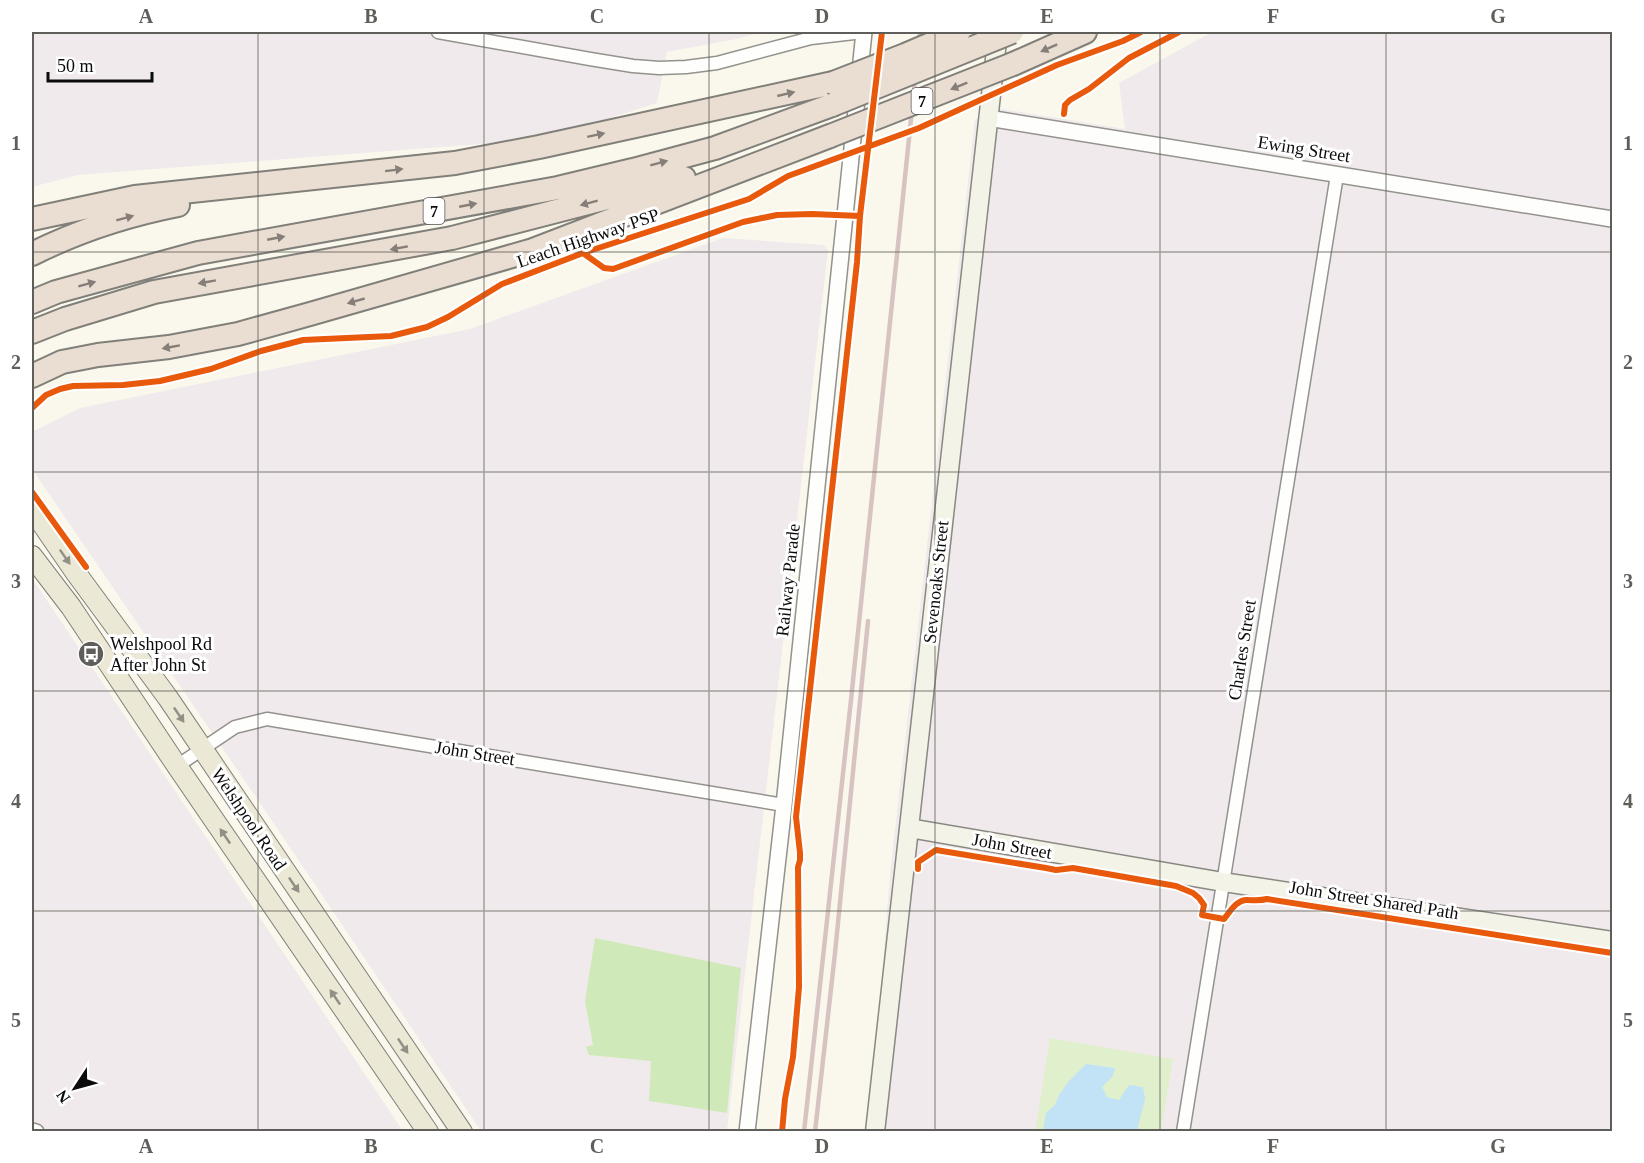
<svg xmlns="http://www.w3.org/2000/svg" width="1644" height="1163" font-family="'Times New Roman',serif">
  <style>
    .industrial { fill: #f1eaec }
    .green { fill: #e1f0cc }
    .forest { fill: #d0e9b9 }
    .water { fill: #c2e2f5 }
    .lines { fill: none; stroke-linecap: round; stroke-linejoin: round }
    .minor-casing { stroke: #93928d; stroke-width: 15 }
    .tertiary-casing { stroke: #93928d; stroke-width: 18 }
    .secondary-casing { stroke: #898883; stroke-width: 21 }
    .primary-casing { stroke: #807f7a; stroke-width: 22 }
    .motorway-casing { stroke: #807f7a; stroke-width: 26 }
    .minor { stroke: #fefefc; stroke-width: 12 }
    .tertiary { stroke: #fefefc; stroke-width: 15 }
    .secondary { stroke: #f4f3e7; stroke-width: 18 }
    .primary { stroke: #ece8d6; stroke-width: 20 }
    .motorway { stroke: #eaded3; stroke-width: 22 }
    .rail { stroke: #d7c3c2; stroke-width: 4.5 }
    .motorway-bridge-casing { stroke: #807f7a; stroke-width: 26; stroke-linecap: butt }
    .motorway-bridge { stroke: #eaded3; stroke-width: 22 }
    .cycleway-casing { stroke: #fff; stroke-width: 10 }
    .cycleway { stroke: #e8590c; stroke-width: 6 }
    .oneway { fill: #867f79 }
    .oneway2 { fill: #929085 }
    .grid { fill: none; stroke: #5f5e5a; stroke-width: 1.5; stroke-opacity: 0.55 }
    .labels { text-anchor: middle; stroke-width: 6; stroke-linejoin: round; paint-order: stroke }
    .shield { fill: #fff; stroke: #545454; stroke-width: 1.5 }
    .shield-label { font-size: 16px; font-weight: bold; fill: #0b0b0b }
    .street-label { font-size: 18px; fill: #0b0b0b; stroke: #fff }
    .poi-label { font-size: 18px; fill: #0b0b0b; stroke: #fff; text-anchor: start }
    .neatline { fill: none; stroke: #5f5e5a; stroke-width: 2 }
    .grid-label { font-size: 20px; text-anchor: middle; font-weight: bold; fill: #5f5e5a }
  </style>
  <rect width="100%" height="100%" fill="#faf8ed"/>
  <path class="industrial" d="M32,32H762L736,39L667,52L657,103L545,139L78,175L32,187Z
    M1212,32H1612V1131L872,1132L886,922L891,865L975,119L1002,109L1125,129L1119,83Z
    M723,238L824,245L828,250L727,1131H481L266,812L32,469V432L80,408L470,329Z
    M32,578L147,749L403,1131H32Z"/>
  <path class="green" d="M1050,1038L1173,1059L1161,1131L1035,1132Z"/>
  <path class="forest" d="M595,938L741,968L727,1113L649,1101L651,1061L589,1055L586,1047L593,1045L585,1001Z"/>
  <path class="water" d="M1086,1064L1115,1068L1113,1076L1102,1087L1107,1097L1119,1100L1129,1085L1143,1087L1145,1099L1138,1126L1139,1131H1043L1046,1113L1055,1105L1059,1095L1068,1082Z"/>
  <g class="lines">
    <g class="minor-casing">
      <path id="minor" d="M438,32L590,59L633,66L659,68L686,67L717,63L811,38L863,32
        M177,766L235,727L267,719L784,805
        M1183,1132L1337,175"/>
    </g>
    <g class="tertiary-casing">
      <path id="tertiary" d="M988,118L1612,219
        M32,1131L36,1132
        M747,1132L784,805L864,32"/>
    </g>
    <g class="secondary-casing">
      <path id="secondary" d="M909,828L1223,882L1612,941
        M875,1132L998,32"/>
    </g>
    <g class="primary-casing">
      <path id="primary" d="M32,509L76,573L168,698L462,1132
        M32,556L71,607L177,766L428,1132"/>
    </g>
    <g class="motorway-casing">
      <path id="motorway" d="M1013,64L1085,32
        M32,219L135,197L455,163L539,147L833,83
        M32,254C78,231 127,215 178,205
        M32,302L56,292L198,253L558,188L633,170L715,148L832,105
        M32,332L65,319L154,292L452,238L684,178
        M32,376L62,362L98,355L169,347L238,334L310,314L533,250L830,136"/>
    </g>
    <use href="#minor" class="minor"/>
    <use href="#tertiary" class="tertiary"/>
    <use href="#secondary" class="secondary"/>
    <use href="#primary" class="primary"/>
    <use href="#motorway" class="motorway"/>
    <path class="rail" d="M804,1132L851,700L920,32
      M815,1132L835,953L868,621"/>
    <g class="motorway-bridge-casing">
      <path id="motorway-bridge" d="M833,83L905,55L959,32
        M832,105L1012,32
        M830,136L1013,64"/>
    </g>
    <use href="#motorway-bridge" class="motorway-bridge"/>
    <g class="cycleway-casing">
      <path id="cycleway" d="M1064,114L1065,105L1070,100L1089,89L1129,58L1179,32
        M583,253L604,268L613,269L743,222L777,215L812,214L860,216
        M32,408L46,395L60,389L73,386L123,385L160,381L211,369L261,351L303,340L391,336L427,327L448,317L502,284L583,253L749,199L788,176L919,128L1057,65L1123,41L1141,32
        M32,492L86,567
        M918,869V862L936,850L1046,868L1056,870L1073,868L1176,886L1193,893L1199,898L1204,905L1202,915L1224,919C1230,912 1236,900 1247,900C1254,900 1260,901 1267,899L1612,953
        M782,1132L785,1099L793,1057L799,987L798,867L800,860V853L796,817L857,262L860,216L882,32"/>
    </g>
    <use href="#cycleway" class="cycleway"/>
  </g>
  <defs><path id="oneway-solid" d="M-6-.8H1V-3.2L6.5 0L1 3.2V.8H-6Z" transform="scale(1.5)"/></defs>
  <g class="oneway">
    <use href="#oneway-solid" transform="translate(1049 48) rotate(156)"/>
    <use href="#oneway-solid" transform="translate(959 86) rotate(158)"/>
    <use href="#oneway-solid" transform="translate(786 94) rotate(-13)"/>
    <use href="#oneway-solid" transform="translate(596 135) rotate(-12)"/>
    <use href="#oneway-solid" transform="translate(659 163) rotate(-15)"/>
    <use href="#oneway-solid" transform="translate(394 170) rotate(-7)"/>
    <use href="#oneway-solid" transform="translate(589 203) rotate(165)"/>
    <use href="#oneway-solid" transform="translate(468 205) rotate(-11)"/>
    <use href="#oneway-solid" transform="translate(125 218) rotate(-15)"/>
    <use href="#oneway-solid" transform="translate(276 238) rotate(-11)"/>
    <use href="#oneway-solid" transform="translate(399 248) rotate(170)"/>
    <use href="#oneway-solid" transform="translate(207 282) rotate(170)"/>
    <use href="#oneway-solid" transform="translate(87 284) rotate(-15)"/>
    <use href="#oneway-solid" transform="translate(356 301) rotate(164)"/>
    <use href="#oneway-solid" transform="translate(171 347) rotate(170)"/>
  </g>
  <g class="oneway2">
    <use href="#oneway-solid" transform="translate(65 557) rotate(55)"/>
    <use href="#oneway-solid" transform="translate(179 715) rotate(56)"/>
    <use href="#oneway-solid" transform="translate(225 836) rotate(-124)"/>
    <use href="#oneway-solid" transform="translate(294 885) rotate(56)"/>
    <use href="#oneway-solid" transform="translate(335 997) rotate(-124)"/>
    <use href="#oneway-solid" transform="translate(403 1046) rotate(56)"/>
  </g>
  <path class="grid" d="M258,32V1132M484,32V1132M709,32V1132M935,32V1132M1160,32V1132M1386,32V1132M32,252H1612M32,472H1612M32,691H1612M32,911H1612"/>
  <defs>
    <g id="bus-disc" transform="scale(1.35)"><circle r="9.5" fill="#5f5e5a" stroke="#fff"/><path d="M-5-6H5V4H4V6H2V4H-2V6H-4V4H-5ZM-3.5-4V0h7V-4ZM-3.5 1.2v1.5H-2V1.2ZM2 1.2v1.5H3.5V1.2Z" fill="#fff"/></g>
  </defs>
  <g fill-rule="evenodd">
    <use href="#bus-disc" x="91" y="654"/>
  </g>
  <g class="labels">
    <g class="shield">
      <rect x="911.5" y="88" width="21" height="26" rx="4.5"/>
      <rect x="423.5" y="198" width="21" height="26" rx="4.5"/>
    </g>
    <g class="shield-label">
      <text x="922" y="107">7</text>
      <text x="434" y="217">7</text>
    </g>
    <g class="street-label">
      <text transform="translate(1304 149) rotate(9)" y="6">Ewing Street</text>
      <text transform="translate(588 238) rotate(-19)" y="6">Leach Highway PSP</text>
      <text transform="translate(788 580) rotate(-84)" y="6">Railway Parade</text>
      <text transform="translate(936 582) rotate(-84)" y="6">Sevenoaks Street</text>
      <text transform="translate(1242 650) rotate(-81)" y="6">Charles Street</text>
      <text transform="translate(475 753) rotate(9)" y="6">John Street</text>
      <text transform="translate(249 819) rotate(56)" y="6">Welshpool Road</text>
      <text transform="translate(1012 846) rotate(10)" y="6">John Street</text>
      <text transform="translate(1374 900) rotate(9)" y="6">John Street Shared Path</text>
    </g>
    <g class="poi-label">
      <text x="110" y="650">Welshpool Rd<tspan x="110" dy="21">After John St</tspan></text>
    </g>
  </g>
  <rect width="1644" height="1163" fill="none" stroke="#ffffff" stroke-width="66"/>
  <g transform="translate(75 1088) rotate(234)" stroke="#ffffff" stroke-width="4.5" paint-order="stroke">
  <path d="M0-4.5L10 22L0 15L-10 22Z" fill="#0b0b0b"/>
  <text y="-9" font-size="16" font-weight="bold" text-anchor="middle" fill="#0b0b0b">N</text>
  </g>
  <path d="M48 72v9h104v-9" fill="none" stroke="#0b0b0b" stroke-width="3"/>
  <text x="57" y="72" font-size="18" fill="#0b0b0b" stroke="#ffffff" stroke-width="4.5" paint-order="stroke">50 m</text>
  <rect x="33" y="33" width="1578" height="1097" class="neatline"/>
  <g class="grid-label">
    <text x="146" y="23">A</text>
    <text x="371" y="23">B</text>
    <text x="597" y="23">C</text>
    <text x="822" y="23">D</text>
    <text x="1047" y="23">E</text>
    <text x="1273" y="23">F</text>
    <text x="1498" y="23">G</text>
    <text x="16" y="150">1</text>
    <text x="1628" y="150">1</text>
    <text x="16" y="369">2</text>
    <text x="1628" y="369">2</text>
    <text x="16" y="588">3</text>
    <text x="1628" y="588">3</text>
    <text x="16" y="808">4</text>
    <text x="1628" y="808">4</text>
    <text x="16" y="1027">5</text>
    <text x="1628" y="1027">5</text>
    <text x="146" y="1153">A</text>
    <text x="371" y="1153">B</text>
    <text x="597" y="1153">C</text>
    <text x="822" y="1153">D</text>
    <text x="1047" y="1153">E</text>
    <text x="1273" y="1153">F</text>
    <text x="1498" y="1153">G</text>
  </g>
</svg>
